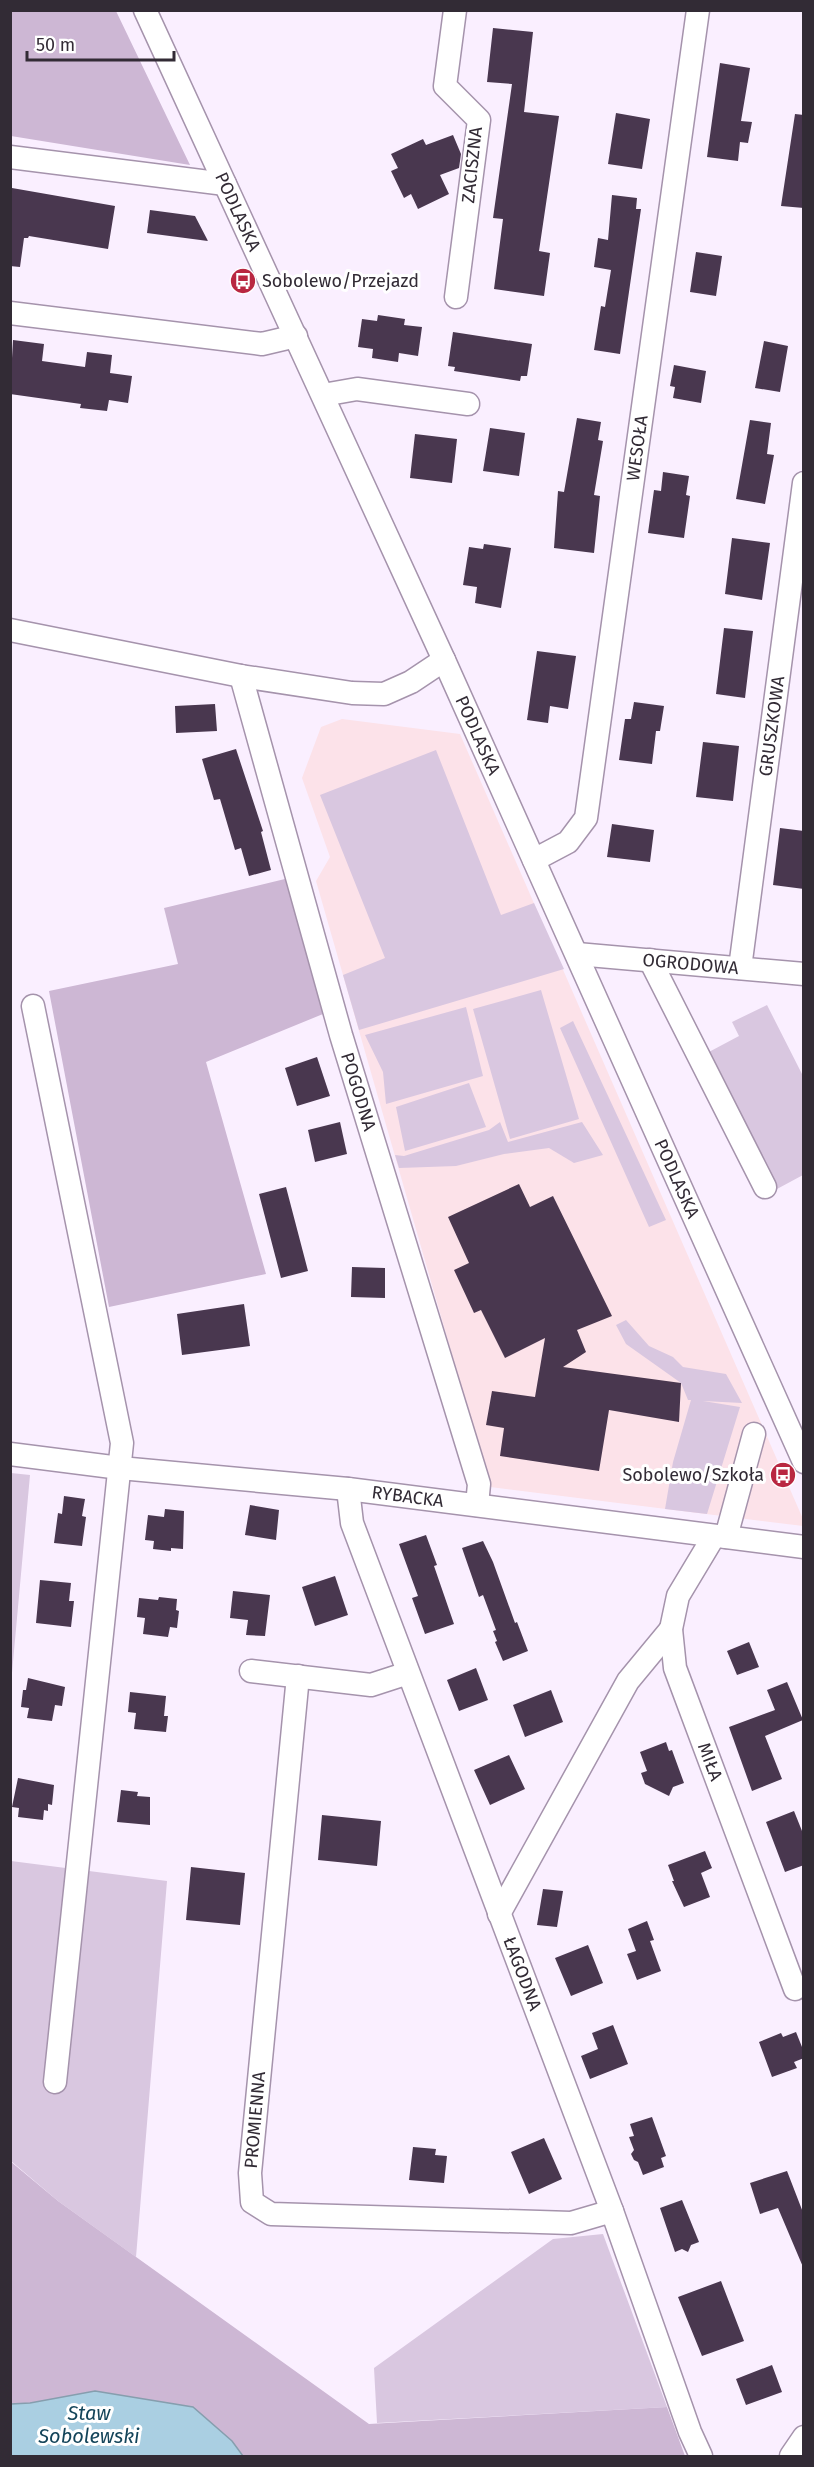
<svg xmlns="http://www.w3.org/2000/svg" width="814" height="2467" font-family="'Fira Sans',sans-serif">
  <style>
    .education { fill: #fce2e9 }
    .green { fill: #d9c7e0 }
    .forest { fill: #cdb7d4 }
    .water { fill: #aacfe2; stroke: #869eae; stroke-width: 1.5 }
    .building { fill: #49374f }
    .lines { fill: none; stroke-linecap: round; stroke-linejoin: round }
    .minor-casing { stroke: #a593ac; stroke-width: 25 }
    .minor { stroke: #fff; stroke-width: 22 }
    .labels { text-anchor: middle; stroke-width: 6; stroke-linejoin: round; paint-order: stroke }
    .street-label { font-size: 18px; fill: #322b35; stroke: #fff }
    .poi-label { font-size: 18px; fill: #322b35; stroke: #fff; text-anchor: start }
    .water-label { font-size: 20px; font-style: italic; fill: #14455a; stroke: #fff }
  </style>
  <rect width="100%" height="100%" fill="#faefff"/>
  <path class="education" d="M342,719L460,734L803,1519V1526L490,1487L316,881L330,857L302,778L321,727Z"/>
  <path class="green" d="M436,750L501,915L534,903L564,969L359,1030L343,975L385,958L320,795Z
    M541,990L579,1119L510,1139L473,1009Z
    M767,1005L803,1076V1175L777,1189L707,1053L739,1036L732,1022Z
    M466,1007L483,1076L386,1104L383,1072L365,1035Z
    M573,1021L666,1220L649,1227L560,1028Z
    M469,1083L486,1127L405,1151L396,1107Z
    M500,1122L508,1142L582,1122L603,1155L574,1163L549,1148L504,1154L456,1166L399,1168L395,1155L404,1156L489,1130Z
    M626,1320L649,1346L673,1357L683,1367L726,1374L742,1403L703,1401L740,1407L707,1514L665,1509L673,1462L691,1400H688L681,1383L626,1344L616,1325Z
    M11,1473L30,1475L11,1684L10,1473Z
    M11,1861L167,1881L136,2257L58,2201L11,2161Z
    M603,2234L667,2407L377,2423L374,2368L553,2239Z"/>
  <path class="forest" d="M10,11H116L190,165L11,136Z
    M289,878L323,1014L206,1062L266,1274L109,1307L49,991L178,964L164,908Z
    M10,2161L58,2201L369,2424L667,2407L685,2456H243L232,2441L30,2403L11,2404Z"/>
  <path class="water" d="M95,2391L193,2407L232,2441L243,2456H11V2404L30,2403Z"/>
  <path class="building" d="M493,28L533,32L524,112L559,116L539,251L550,253L544,296L494,289L503,219L493,218L512,84L487,82Z
    M720,63L750,68L741,121L752,122L748,143L740,142L738,161L707,157Z
    M616,113L650,119L642,169L608,164Z
    M795,114L804,115V208L781,206Z
    M453,135L461,154L459,168L440,175L449,194L418,209L411,194L404,198L391,171L398,168L391,154L423,139L426,145Z
    M12,188L115,206L108,249L29,236L28,238H24L20,267L10,266Z
    M612,195L637,198L636,209H641L620,354L594,350L601,306L605,307L611,270L594,267L598,238L608,240Z
    M150,210L195,216L208,241L147,233Z
    M696,252L722,256L716,296L690,292Z
    M378,315L405,319L404,325L422,327L418,356L399,353L398,362L372,358L373,349L358,347L362,319L377,321Z
    M453,332L532,344L527,376H521L520,381L454,371L455,367L448,366Z
    M13,340L44,344L42,361L85,367L87,352L112,355L110,373L132,376L128,403L109,400L107,411L80,408L81,404L10,394Z
    M764,341L788,346L780,392L755,388Z
    M674,365L706,371L701,403L673,398L675,387L670,386Z
    M577,418L601,422L598,440L603,441L594,495L600,496L594,553L554,548L558,491L564,492Z
    M750,420L771,423L767,454L774,455L765,504L736,499Z
    M490,428L525,433L519,476L483,471Z
    M415,434L457,439L452,483L410,478Z
    M663,472L689,476L686,495L690,496L684,538L648,533L654,490L661,491Z
    M732,538L770,543L762,600L725,594Z
    M484,544L511,548L501,608L475,603L477,587L463,585L469,547L483,549Z
    M724,628L753,631L745,698L716,694Z
    M537,651L576,656L568,709L550,706L548,723L527,720Z
    M634,702L664,706L660,731H656L652,764L619,760L625,719H631Z
    M215,704L217,731L176,733L175,706Z
    M703,742L739,746L733,801L696,797Z
    M236,749L263,831L261,832L271,870L249,876L241,848L235,850L220,799L214,800L202,759Z
    M612,824L654,830L650,862L607,857Z
    M780,828L804,831V889L773,885Z
    M317,1057L330,1096L297,1106L285,1068Z
    M340,1122L347,1154L315,1162L308,1130Z
    M519,1184L530,1207L553,1196L612,1316L577,1330L586,1352L563,1367L681,1383L679,1422L609,1410L599,1471L500,1456L504,1428L486,1425L492,1391L535,1397L545,1338L505,1358L481,1310L474,1313L454,1270L469,1263L448,1217Z
    M286,1187L308,1271L281,1278L259,1194Z
    M352,1267L385,1268V1298L351,1297Z
    M244,1304L250,1346L182,1355L177,1314Z
    M64,1496L85,1499L82,1516L86,1517L82,1546L54,1543L58,1513L62,1514Z
    M250,1505L279,1510L276,1540L245,1535Z
    M165,1509L184,1511L183,1549L171,1548V1551L153,1549L154,1541L145,1540L148,1515L164,1517Z
    M426,1535L437,1565L434,1566L454,1624L425,1634L412,1598L418,1596L399,1544Z
    M483,1541L493,1562L515,1623L517,1622L528,1651L503,1661L495,1642L497,1641L493,1631L496,1630L483,1595L479,1597L462,1548Z
    M335,1576L348,1615L315,1626L302,1587Z
    M40,1580L71,1583L69,1601H74L71,1627L36,1623Z
    M233,1591L270,1595L265,1636L246,1635L248,1620L230,1618Z
    M159,1597L177,1599L176,1610L179,1611L177,1628L170,1627L168,1637L143,1634L145,1618L137,1617L139,1598L158,1600Z
    M749,1642L759,1667L737,1675L727,1651Z
    M476,1668L488,1700L459,1711L447,1680Z
    M28,1678L65,1687L62,1706L55,1705L52,1721L27,1718L29,1708L21,1707L23,1690H26Z
    M787,1682L803,1720L765,1736L782,1779L752,1791L729,1727L775,1710L767,1690Z
    M551,1690L563,1722L525,1737L513,1705Z
    M130,1692L166,1696L164,1716H168L166,1732L134,1729L136,1713L128,1712Z
    M666,1742L669,1751L672,1750L684,1783L673,1787L669,1796L645,1784L641,1773L647,1771L640,1752Z
    M509,1755L525,1789L490,1805L474,1770Z
    M18,1778L54,1785L52,1805L48,1804V1811L44,1810L43,1820L18,1817L19,1808L12,1807Z
    M121,1790L138,1792L137,1796L150,1797V1825L117,1822Z
    M794,1811L804,1836V1865L785,1872L766,1822Z
    M322,1815L381,1821L377,1866L318,1860Z
    M705,1851L712,1868L701,1873L710,1897L684,1907L672,1881H674L668,1865Z
    M191,1867L245,1873L240,1925L186,1920Z
    M543,1889L563,1891L557,1927L537,1925Z
    M647,1921L654,1940L650,1941L661,1971L637,1980L627,1954L636,1951L628,1929Z
    M588,1945L603,1983L571,1996L555,1958Z
    M613,2025L628,2064L590,2079L581,2056L598,2049L592,2033Z
    M796,2032L804,2052V2058L794,2062L797,2068L772,2077L759,2042L781,2033L783,2037Z
    M652,2117L666,2156L661,2158L664,2167L643,2175L638,2162L634,2160L631,2154L634,2150L629,2137L634,2136L630,2124Z
    M544,2138L562,2179L529,2194L511,2152Z
    M413,2147L436,2149L435,2155L447,2156L444,2183L409,2180Z
    M787,2171L804,2215L803,2267L778,2208L760,2214L750,2183Z
    M682,2200L699,2242L691,2245L688,2252L682,2249L675,2252L660,2208Z
    M721,2281L744,2341L702,2356L678,2297Z
    M772,2365L782,2392L746,2405L736,2379Z"/>
  <g class="lines">
    <g class="minor-casing">
      <g id="minor">
        <path id="s1" d="M145,10L444,660L804,1462"/>
        <path d="M455,10L445,86L479,120L456,297"/>
        <path d="M10,157L225,184"/>
        <path d="M10,313L262,344L296,336"/>
        <path d="M323,395L357,389L468,404"/>
        <path d="M10,630L241,676L352,693L384,694L411,682L444,660"/>
        <path id="s2" d="M241,676L341,1035L479,1484L477,1505"/>
        <path id="s3" d="M534,860L568,842L586,818L698,10"/>
        <path id="s4" d="M577,954L804,974"/>
        <path d="M650,960L765,1187"/>
        <path id="s5" d="M740,968L804,483"/>
        <path d="M33,1006L122,1443L55,2082"/>
        <path id="s6" d="M10,1454L120,1468L348,1489L804,1547"/>
        <path id="s7" d="M348,1489L352,1523L612,2211L690,2432L701,2456"/>
        <path id="s8" d="M714,1536L678,1596L671,1629L675,1668L795,1989"/>
        <path d="M726,1537L754,1434"/>
        <path d="M251,1671L371,1685L408,1673"/>
        <path d="M298,1676L250,2173L252,2202L271,2214L571,2223L612,2211"/>
        <path d="M499,1914L628,1681L671,1629"/>
        <path d="M791,2456L804,2437"/>
      </g>
    </g>
    <use href="#minor" class="minor"/>
  </g>
  <defs>
    <g id="bus-disc" transform="scale(1.35)"><circle r="9.5" fill="#b92741" stroke="#fff"/><path d="M-5-6H5V4H4V6H2V4H-2V6H-4V4H-5ZM-3.5-4V0h7V-4ZM-3.5 1.2v1.5H-2V1.2ZM2 1.2v1.5H3.5V1.2Z" fill="#fff"/></g>
  </defs>
  <g fill-rule="evenodd">
    <use href="#bus-disc" x="243" y="281"/>
    <use href="#bus-disc" x="783" y="1475"/>
  </g>
  <g class="labels">
    <g class="street-label">
      <text transform="translate(472 165) rotate(-84)" y="6">ZACISZNA</text>
      <text dy="6" stroke="none"><textPath href="#s1" startOffset="222">PODLASKA</textPath></text>
      <text dy="6" stroke="none"><textPath href="#s3" startOffset="442">WESOŁA</textPath></text>
      <text dy="6" stroke="none"><textPath href="#s5" startOffset="244">GRUSZKOWA</textPath></text>
      <text dy="6" stroke="none"><textPath href="#s1" startOffset="798">PODLASKA</textPath></text>
      <text dy="6" stroke="none"><textPath href="#s4" startOffset="114">OGRODOWA</textPath></text>
      <text dy="6" stroke="none"><textPath href="#s2" startOffset="432">POGODNA</textPath></text>
      <text dy="6" stroke="none"><textPath href="#s1" startOffset="1284">PODLASKA</textPath></text>
      <text dy="6" stroke="none"><textPath href="#s6" startOffset="400">RYBACKA</textPath></text>
      <text dy="6" stroke="none"><textPath href="#s8" startOffset="243">MIŁA</textPath></text>
      <text dy="6" stroke="none"><textPath href="#s7" startOffset="516">ŁAGODNA</textPath></text>
      <text transform="translate(255 2120) rotate(-85)" y="6">PROMIENNA</text>
    </g>
    <g class="poi-label">
      <text x="262" y="287">Sobolewo/Przejazd</text>
      <text x="764" y="1481" text-anchor="end">Sobolewo/Szkoła</text>
    </g>
    <g class="water-label">
      <text x="89" y="2420">Staw<tspan x="89" dy="23">Sobolewski</tspan></text>
    </g>
  </g>
  <rect width="814" height="2467" fill="none" stroke="#322b35" stroke-width="24"/>
  <path d="M27 51v9h147v-9" fill="none" stroke="#322b35" stroke-width="3"/>
  <text x="36" y="51" font-size="18" fill="#322b35" stroke="#ffffff" stroke-width="4.5" paint-order="stroke">50 m</text>
</svg>
